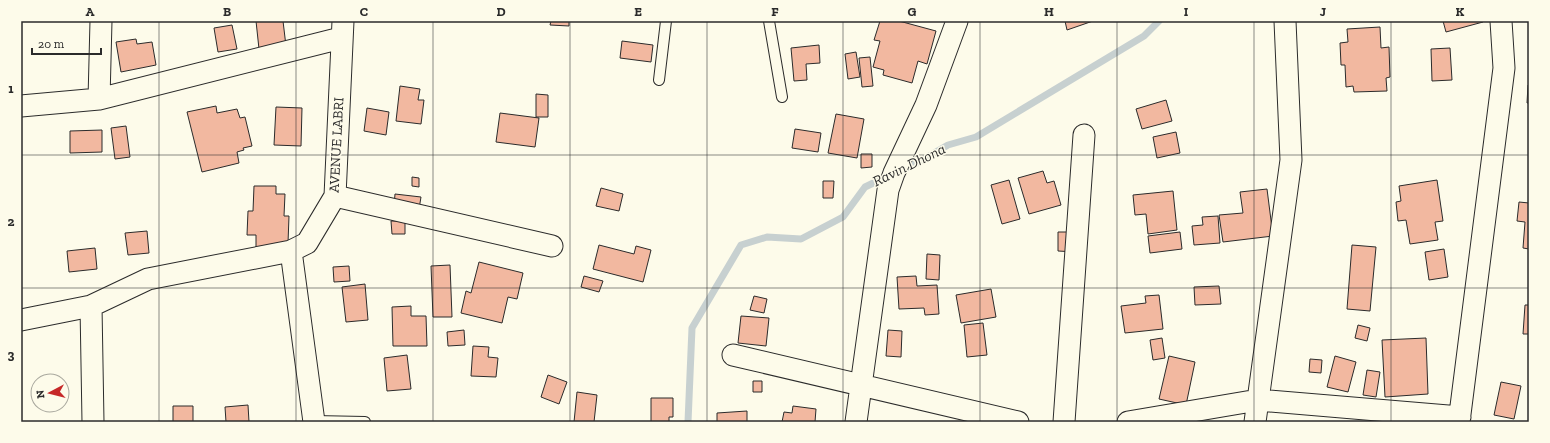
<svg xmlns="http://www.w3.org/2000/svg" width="1550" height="443" font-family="'Zilla Slab',serif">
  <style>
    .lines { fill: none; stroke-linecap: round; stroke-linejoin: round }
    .stream { stroke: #c7d0d0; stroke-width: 7 }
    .building { fill: #f2b8a0; stroke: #2b2b2b }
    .lane-casing { stroke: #2b2b2b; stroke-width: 12 }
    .street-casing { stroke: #2b2b2b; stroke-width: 23 }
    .lane { stroke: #fdfbea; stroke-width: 10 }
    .street { stroke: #fdfbea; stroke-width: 21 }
    .grid { fill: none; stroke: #2b2b2b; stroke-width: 1; stroke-opacity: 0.55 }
    .labels { text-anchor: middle; stroke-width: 3; stroke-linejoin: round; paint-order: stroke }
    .street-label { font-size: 14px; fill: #2b2b2b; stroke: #fdfbea }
    .water-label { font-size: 15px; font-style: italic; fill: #2b2b2b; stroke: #fdfbea }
    .neatline { fill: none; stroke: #2b2b2b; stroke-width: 1.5 }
    .grid-label { font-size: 13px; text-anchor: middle; font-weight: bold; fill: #2b2b2b }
  </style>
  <rect width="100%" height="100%" fill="#fdfbea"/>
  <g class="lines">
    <path class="stream" d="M901,170L919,162L948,145L976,137L1144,36L1159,21
      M688,422L692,328L741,245L767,237L801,239L843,217L865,187L890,175"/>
  </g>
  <path class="building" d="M256,21H283L286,46L259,49Z
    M551,21H569V26L550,25Z
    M880,21H899L936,31L927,64L918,61L912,83L883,75L884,70L873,67L880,41L874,40Z
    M1065,21H1093L1067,30Z
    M1443,21H1483V22L1446,32Z
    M232,25L237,49L218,52L214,28Z
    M1380,27L1381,48L1389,47L1390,77L1386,78L1387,91L1354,92L1353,86L1346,87L1345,65H1341L1340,43L1348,42L1347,29Z
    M136,39L137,44L152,42L156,65L121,72L116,42Z
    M622,41L653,45L651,62L620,58Z
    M819,45L820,63L806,64L807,80L794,81L791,48Z
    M1450,48L1452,80L1432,81L1431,49Z
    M856,52L860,77L848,79L845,54Z
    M870,57L873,86L862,87L859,58Z
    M1528,85H1529V103H1527Z
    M400,86L420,89L418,100H424L421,124L396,121Z
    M536,94L548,95V117H536Z
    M1166,100L1172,121L1142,129L1136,109Z
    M216,106L217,113L237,109L240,118L245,117L252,146L243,148L244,150L237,152L239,163L202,172L187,112Z
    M276,107L302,108L301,146L274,145Z
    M367,108L389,112L386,135L364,131Z
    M500,113L539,118L535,147L496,142Z
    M836,114L864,119L857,158L828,153Z
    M126,126L130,157L115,159L111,128Z
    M795,129L821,133L818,152L792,148Z
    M102,130V152L70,153V131Z
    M1176,132L1180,153L1157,158L1153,137Z
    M861,154H872V167L861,168Z
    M1043,171L1047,183L1054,181L1061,205L1029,214L1018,178Z
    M412,177L419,178V187L412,186Z
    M1009,180L1020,219L1002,224L991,185Z
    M1437,180L1443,221L1435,222L1438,240L1410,244L1406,220L1398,221L1396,202L1401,201L1399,186Z
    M823,181H834L833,198H823Z
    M254,186H276V194H285L284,216H289L288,243L256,252V235H247L248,211H253Z
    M601,188L623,194L619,211L596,206Z
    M1267,189L1273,236L1223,242L1219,215L1243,213L1240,192Z
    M1173,191L1177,230L1148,234L1146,214L1135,215L1133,195Z
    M395,194L421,197L419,209L394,206Z
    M1519,202L1529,203V249L1523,248L1525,222L1517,221Z
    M1218,216L1220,243L1194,245L1192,226L1203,225L1202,217Z
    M391,221H405V234H392Z
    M147,231L149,253L128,255L125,233Z
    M1058,232H1076V252L1058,251Z
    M1180,232L1182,249L1150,253L1148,236Z
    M599,245L634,254L636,246L651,250L643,282L593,269Z
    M1352,245L1376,247L1370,311L1347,309Z
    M95,248L97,269L69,272L67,251Z
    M1444,249L1448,277L1429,280L1425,252Z
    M927,254L940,255L939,280L926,279Z
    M479,262L523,273L517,299L508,297L502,323L461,313L466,291L471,293Z
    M450,265L452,317H433L431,266Z
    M349,266L350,281L334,282L333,267Z
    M584,276L603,281L599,292L581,287Z
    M916,276L917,286L937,285L939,314L925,315L924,308L899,309L897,277Z
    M365,284L368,320L346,322L342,287Z
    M1219,286L1221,304L1195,305L1194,287Z
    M991,289L996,317L961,323L956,295Z
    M1159,295L1163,329L1125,333L1121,306L1146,303L1145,296Z
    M754,296L767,299L764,313L750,310Z
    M1525,305H1529V334H1523Z
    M411,306V316H426L427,346H393L392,307Z
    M741,316L769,318L766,346L738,343Z
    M983,323L987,355L967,357L964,325Z
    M1358,325L1370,328L1367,341L1355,338Z
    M464,330L465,345L448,346L447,332Z
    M888,330L902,331L901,357L886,356Z
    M1162,338L1165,358L1153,360L1150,340Z
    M1426,338L1428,394L1385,397L1382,340Z
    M473,346L489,347L488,357L498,358L496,377L471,376Z
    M407,355L411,389L387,391L384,358Z
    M1169,356L1195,362L1186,405L1159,399Z
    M1335,356L1356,362L1348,392L1327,387Z
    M1310,359L1322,360L1321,373L1309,372Z
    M1367,370L1380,372L1376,397L1363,395Z
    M548,375L567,382L559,404L541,397Z
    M753,381H762V392H753Z
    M1501,382L1521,386L1514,419L1494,415Z
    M577,392L597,395L594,422H574Z
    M651,398H673V417H669V422H651Z
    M248,405L249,422H226L225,407Z
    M173,406H193V422H173Z
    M793,406L816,409L815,422H782L784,412L792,413Z
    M747,411V422H717V413Z"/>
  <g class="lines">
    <g class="lane-casing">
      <path id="lane" d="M769,21L782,97
        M659,80L666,21
        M314,421L365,422"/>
    </g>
    <g class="street-casing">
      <path id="street" d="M99,99L101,21
        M21,106L99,99L341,38
        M335,196L552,246
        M291,251L314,422
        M91,306L93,422
        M21,320L91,306L148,279L291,251L307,243L335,196L343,21
        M733,355L1018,422
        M856,422L888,190L894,173L926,105L957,21
        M1064,422L1084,135
        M1128,422L1258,400L1460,417
        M1255,422L1291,160L1285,21
        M1459,422L1504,68L1501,21"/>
    </g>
    <use href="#lane" class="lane"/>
    <use href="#street" class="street"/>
  </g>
  <path class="grid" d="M159,21V422M296,21V422M433,21V422M570,21V422M707,21V422M843,21V422M980,21V422M1117,21V422M1254,21V422M1391,21V422M21,155H1529M21,288H1529"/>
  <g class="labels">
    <g class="street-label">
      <text transform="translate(336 145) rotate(-87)" y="5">AVENUE LABRI</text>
    </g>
    <g class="water-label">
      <text transform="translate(909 165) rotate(-26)" y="5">Ravin Dhona</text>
    </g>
  </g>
  <rect width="1550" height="443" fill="none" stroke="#fdfbea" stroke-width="44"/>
  <g transform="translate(50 393) rotate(263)"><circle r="19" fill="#fdfbea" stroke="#a9a89e"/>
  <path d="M0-3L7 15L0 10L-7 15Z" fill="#c62828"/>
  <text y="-6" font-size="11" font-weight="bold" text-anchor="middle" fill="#2b2b2b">N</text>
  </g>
  <path d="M32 48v6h69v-6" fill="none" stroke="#2b2b2b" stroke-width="2"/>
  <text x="38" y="48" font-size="12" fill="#2b2b2b" stroke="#fdfbea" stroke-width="3" paint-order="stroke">20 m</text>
  <rect x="22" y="22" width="1506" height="399" class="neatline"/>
  <g class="grid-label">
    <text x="90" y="16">A</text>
    <text x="227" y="16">B</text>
    <text x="364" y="16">C</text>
    <text x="501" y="16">D</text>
    <text x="638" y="16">E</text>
    <text x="775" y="16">F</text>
    <text x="912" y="16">G</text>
    <text x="1049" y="16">H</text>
    <text x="1186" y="16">I</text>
    <text x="1323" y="16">J</text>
    <text x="1460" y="16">K</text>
    <text x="11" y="93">1</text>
    <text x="11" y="226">2</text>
    <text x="11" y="359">3</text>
  </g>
</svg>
